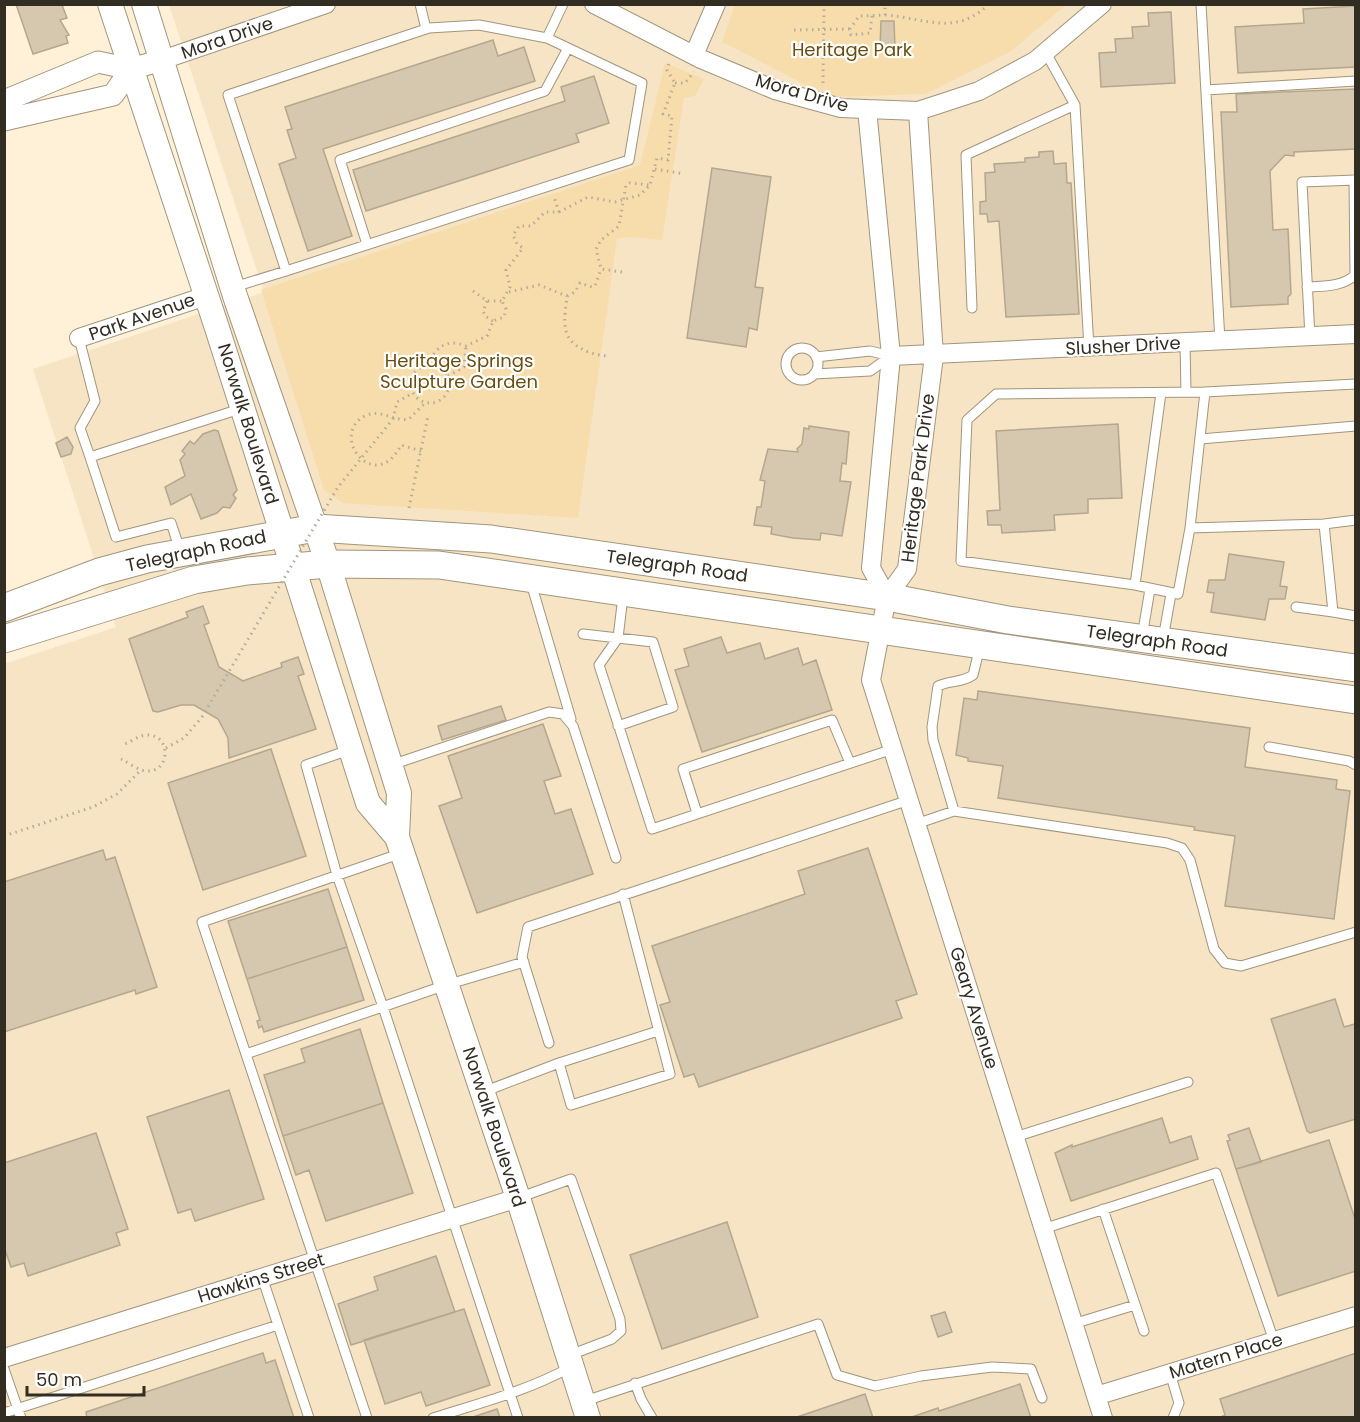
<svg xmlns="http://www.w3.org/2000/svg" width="1360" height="1422" font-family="Poppins,sans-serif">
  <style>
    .built { fill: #f6e4c4 }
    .green { fill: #f8ddac }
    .building { fill: #d5c8af; stroke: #b4a78f; stroke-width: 1.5 }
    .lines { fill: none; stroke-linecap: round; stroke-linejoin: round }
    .service-casing { stroke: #a2957d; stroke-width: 11 }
    .minor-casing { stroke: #a2957d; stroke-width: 20 }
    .tertiary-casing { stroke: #a2957d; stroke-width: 23 }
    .secondary-casing { stroke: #a2957d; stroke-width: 26 }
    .primary-casing { stroke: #a2957d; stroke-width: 29 }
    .path { stroke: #b6ab97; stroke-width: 3; stroke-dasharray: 1.5 4.5; stroke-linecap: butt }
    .service { stroke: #fff; stroke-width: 9 }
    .minor { stroke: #fff; stroke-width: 18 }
    .tertiary { stroke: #fff; stroke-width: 21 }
    .secondary { stroke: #fff; stroke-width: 24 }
    .primary { stroke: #fff; stroke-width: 27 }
    .path-bridge { stroke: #b6ab97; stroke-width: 3; stroke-dasharray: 1.5 4.5; stroke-linecap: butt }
    .labels { text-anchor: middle; stroke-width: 4.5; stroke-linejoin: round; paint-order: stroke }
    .street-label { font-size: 18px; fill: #322d23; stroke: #fff }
    .park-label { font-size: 18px; fill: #694e10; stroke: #fff }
  </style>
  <rect width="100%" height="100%" fill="#fff1d7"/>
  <path class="built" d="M169,5H1355V1417H5L4,664L116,627L33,369L264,292Z"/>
  <path class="green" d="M735,5H1066L1010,52L925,94L829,97L722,42Z
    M665,63L704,79L695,96L684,98L662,240L629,237L617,239L578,518L343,503L324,490L261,290L640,165Z"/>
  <path class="building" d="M16,4L62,5L67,18L60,20L69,35L66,36L68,43L33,54Z
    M1355,6L1356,67L1238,73L1235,27L1304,23L1303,9Z
    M1171,12L1175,83L1101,87L1099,53L1116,52L1115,39L1133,38L1132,27L1149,26L1148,13Z
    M881,21H894L895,48H880Z
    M493,40L498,56L524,47L535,81L323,149L352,236L308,251L279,164L296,158L287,130L292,129L285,107Z
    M594,76L609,123L576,134L579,142L366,211L353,170L565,101L561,87Z
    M1356,89V149L1294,152V156L1285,155L1270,171L1273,230L1288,229L1291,294L1288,297V304L1231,307L1221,112H1237L1236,94Z
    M1053,151L1054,164L1066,163L1067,183H1071L1079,314L1006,317L999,221L988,222L987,214H980V202L986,201L985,173L995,172L994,164L1025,162V158L1039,157V152Z
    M712,168L771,177L755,287L763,288L757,330L749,328L746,347L687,338Z
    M1118,424L1122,498L1088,499V513L1054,515L1055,530L1002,533L1001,525H988L987,511L1000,510L996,431Z
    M809,426L849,432L846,464L842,463L840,481L851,482L842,536L821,533L820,540L793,538L771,534L772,527L754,525L757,507H761L765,481L760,480L768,449L798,452L797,449L802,444L804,428L809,429Z
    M214,430L218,431L237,490L233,495L236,498L230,508L223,507L217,513L201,519L191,494L171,505L165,487L185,476L180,460L185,454L182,451L190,441L194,444L203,434Z
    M67,437L73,447L71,454L61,457L56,443Z
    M1229,554L1284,562L1280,586L1287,587L1285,599H1269L1265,620L1211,612L1214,593L1207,592L1209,580H1225Z
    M203,606L209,623L204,625L219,667L243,681L282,667L281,663L298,657L304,674L298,676L316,729L229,758L228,738L218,719L194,705H181L158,712L153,711L129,639L188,617L186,612Z
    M721,637L727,653L760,643L765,659L798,648L803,665L816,660L832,710L702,752L675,670L689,666L684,649Z
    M978,691L1250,728L1245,767L1337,780L1336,789L1350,791L1334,919L1225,906L1235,836L1194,830L1195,827L998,798L1003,766L968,761V758L956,755L964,698L977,700Z
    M501,706L506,720L442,740L438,726Z
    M543,724L561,776L544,781L555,814L571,809L593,874L477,913L439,806L462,798L448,756Z
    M271,749L306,856L203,890L168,783Z
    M868,848L917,994L896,1001L902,1018L699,1087L694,1074L684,1077L660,1005L670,1002L652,946L805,894L798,871Z
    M103,850L106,860L115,857L157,987L136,994L135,990L4,1032V882Z
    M328,889L347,947L247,979L228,921Z
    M347,947L364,1000L264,1032L262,1026L259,1028L257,1021L260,1020L247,979Z
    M1335,999L1344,1027L1355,1024L1356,1027V1119L1310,1133L1307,1131L1271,1019Z
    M360,1029L383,1103L283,1136L264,1075L305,1062L301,1049Z
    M229,1090L264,1199L195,1221L191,1209L178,1213L147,1117Z
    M383,1103L413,1193L326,1221L309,1170L296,1175L283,1136Z
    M1162,1118L1170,1143L1191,1136L1198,1159L1071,1201L1055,1153L1072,1145V1147Z
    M1249,1128L1261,1162L1236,1169L1227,1141L1230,1140L1228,1135Z
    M96,1133L128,1229L116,1233L120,1245L28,1276L24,1263L11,1267L4,1247V1163Z
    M1329,1140L1356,1222V1271L1278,1296L1236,1169Z
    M727,1222L758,1317L662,1349L630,1255Z
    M436,1256L455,1312L351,1345L338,1304L378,1290L374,1277Z
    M464,1309L490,1385L426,1406L421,1392L385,1404L364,1340Z
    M945,1312L952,1332L938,1337L931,1316Z
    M263,1353L266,1363L275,1360L294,1418H87L86,1412Z
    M1356,1353V1418H1219L1225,1415L1220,1399Z
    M1020,1384L1031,1418H909L938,1408L939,1411Z
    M865,1394L873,1418H794Z
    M497,1409L500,1418H470Z"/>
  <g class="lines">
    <g class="service-casing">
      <path id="service" d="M420,4L426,29
        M1201,4L1220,341
        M479,25L547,38L642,83L629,160L286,271L228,95L429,28Z
        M547,38L563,4
        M1046,53L1075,105
        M1206,90L1356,81
        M367,244L340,160L545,91L568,48
        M234,287L286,271
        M1307,287C1324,286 1342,287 1355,275L1354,180
        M972,308L966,155L1075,105L1089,348
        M1310,337L1302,182L1356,180
        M79,338L95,401L80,428L90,457L243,408
        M1185,343L1186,392
        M786 364a16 16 0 1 1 32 0a16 16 0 1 1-32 0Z
        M816,357L870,351L891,356
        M814,374L870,371L891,356
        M1356,384L1205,392L1190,528L1324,524L1333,612L1356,616
        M1200,439L1356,426
        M90,457L116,537L171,523L180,550
        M1324,524L1356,520
        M1190,528L1178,594L1135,585L961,561L967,420L996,394L1205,392
        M531,583L571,719
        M1135,585L1161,393
        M623,596L618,638L599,665L652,829L893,749
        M1296,607L1333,612
        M583,634L653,642L673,707L618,726
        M1142,637L1150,589
        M1163,639L1171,594
        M1269,747L1349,761L1356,765
        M349,750L306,765L337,875L383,1007L518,1418
        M391,765L549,712L563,714L573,726L616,858
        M954,811L933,740L932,727L938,686C950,680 962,683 973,675L980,647
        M697,813L683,769L832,720L850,763
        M916,824L954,811L1167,843L1182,848L1190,860L1214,949L1225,963L1241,966L1356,932
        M549,1043L522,957L528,927L909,800
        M246,1054L446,985L524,962
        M559,1063L658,1031
        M483,1092L559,1063L571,1105L670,1074L623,894
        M1015,1137L1188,1082
        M518,1198L571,1179L620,1319L621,1331L612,1339L570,1355
        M1103,1209L1144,1331
        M1043,1229L1216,1173L1274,1341
        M262,1277L309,1418
        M1073,1324L1135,1305
        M4,1369L21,1418
        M1170,1373L1179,1403L1173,1418
        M635,1383L641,1399L652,1418
        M585,1401L818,1324L837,1375L875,1386L921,1376L992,1367L1031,1369L1042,1398
        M4,1413L278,1325
        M367,1418L202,922L402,853
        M433,1418C480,1403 527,1391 571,1367"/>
    </g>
    <g class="minor-casing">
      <path id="minor" d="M594,4L701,59L775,90L841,108L918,111L979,91L1035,61L1102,4
        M694,55L716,4
        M162,60L326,4
        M867,109L891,356L871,568L887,597
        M918,111L934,356L907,569L887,597L871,680L1103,1418
        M79,338L206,296
        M891,356L1356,334
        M4,1358L518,1198
        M1096,1396L1356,1316"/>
    </g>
    <g class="tertiary-casing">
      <path id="tertiary" d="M4,101L98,62L131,69L162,60
        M4,120L113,95L131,69"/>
    </g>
    <g class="secondary-casing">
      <path id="secondary" d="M110,4L217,328L368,803L397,837L518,1198L588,1418
        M144,4L235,296L328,564L399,793L397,837"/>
    </g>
    <g class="primary-casing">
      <path id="primary" d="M4,608L99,572L147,559L315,528L491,539L887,597L1008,620L1356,668
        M4,639L194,580L247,571L328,564L439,565L1356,700"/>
    </g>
    <path class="path" d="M885,15C926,18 955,37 989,4
      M872,16L870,33L851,35L850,29L859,16L885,15V4
      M794,30L850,29
      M675,83H685L694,72
      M823,83L824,4
      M655,169L684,174
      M559,212L588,197L615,202L640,195L650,185L657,158L668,160L672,116L663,114L675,83L667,70L670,60
      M622,272L601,269L596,249L601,240L619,226L626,185L630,183L650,185
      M473,291L487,301H502
      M509,292L539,285L567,296C566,306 563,321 566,331C570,348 594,356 610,356
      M567,296L575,292L580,283L592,287L595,286L601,269
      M487,301L483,311L485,316L493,321
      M428,365C436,347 446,338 466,346L487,336L493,321L504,317L506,309L502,301L510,287L506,270L523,248L517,244L513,235L519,226H531L545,212H559L554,197
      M411 384a19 19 0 1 1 38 0a19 19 0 1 1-38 0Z
      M448,376L464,367L466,346
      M393,419L397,402L413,393
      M421,451L401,445C375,497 326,433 367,415C382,409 394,422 409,419L426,402
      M409,508L428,416
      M166,748L184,738L202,717
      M121,759C129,763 139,771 147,771C171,772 171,734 147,735C140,735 132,741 125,744
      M4,836L93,807L117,794L141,770"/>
    <use href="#service" class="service"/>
    <use href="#minor" class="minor"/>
    <use href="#tertiary" class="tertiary"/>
    <use href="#secondary" class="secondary"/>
    <use href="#primary" class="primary"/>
    <path class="path-bridge" d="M202,717L338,487L393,419"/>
  </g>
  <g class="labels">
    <g class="street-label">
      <text transform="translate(227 38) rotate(-19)" y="6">Mora Drive</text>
      <text transform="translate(802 93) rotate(16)" y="6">Mora Drive</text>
      <text transform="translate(142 317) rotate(-19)" y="6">Park Avenue</text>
      <text transform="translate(1123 346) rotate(-3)" y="6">Slusher Drive</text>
      <text transform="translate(248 424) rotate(73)" y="6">Norwalk Boulevard</text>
      <text transform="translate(918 478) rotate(-83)" y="6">Heritage Park Drive</text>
      <text transform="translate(196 551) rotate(-12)" y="6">Telegraph Road</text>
      <text transform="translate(677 566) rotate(8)" y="6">Telegraph Road</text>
      <text transform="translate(1157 641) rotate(8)" y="6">Telegraph Road</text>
      <text transform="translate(974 1008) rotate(73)" y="6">Geary Avenue</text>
      <text transform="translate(494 1127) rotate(72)" y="6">Norwalk Boulevard</text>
      <text transform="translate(261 1278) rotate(-17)" y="6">Hawkins Street</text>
      <text transform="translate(1226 1356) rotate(-17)" y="6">Matern Place</text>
    </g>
    <g class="park-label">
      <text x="852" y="56">Heritage Park</text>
      <text x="459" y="367">Heritage Springs<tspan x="459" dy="21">Sculpture Garden</tspan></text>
    </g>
  </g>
  <rect width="1360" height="1422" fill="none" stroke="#322d23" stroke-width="12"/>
  <path d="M27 1386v9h117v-9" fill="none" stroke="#322d23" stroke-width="3"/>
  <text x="36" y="1386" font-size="18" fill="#322d23" stroke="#ffffff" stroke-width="4.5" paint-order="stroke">50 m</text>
</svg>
